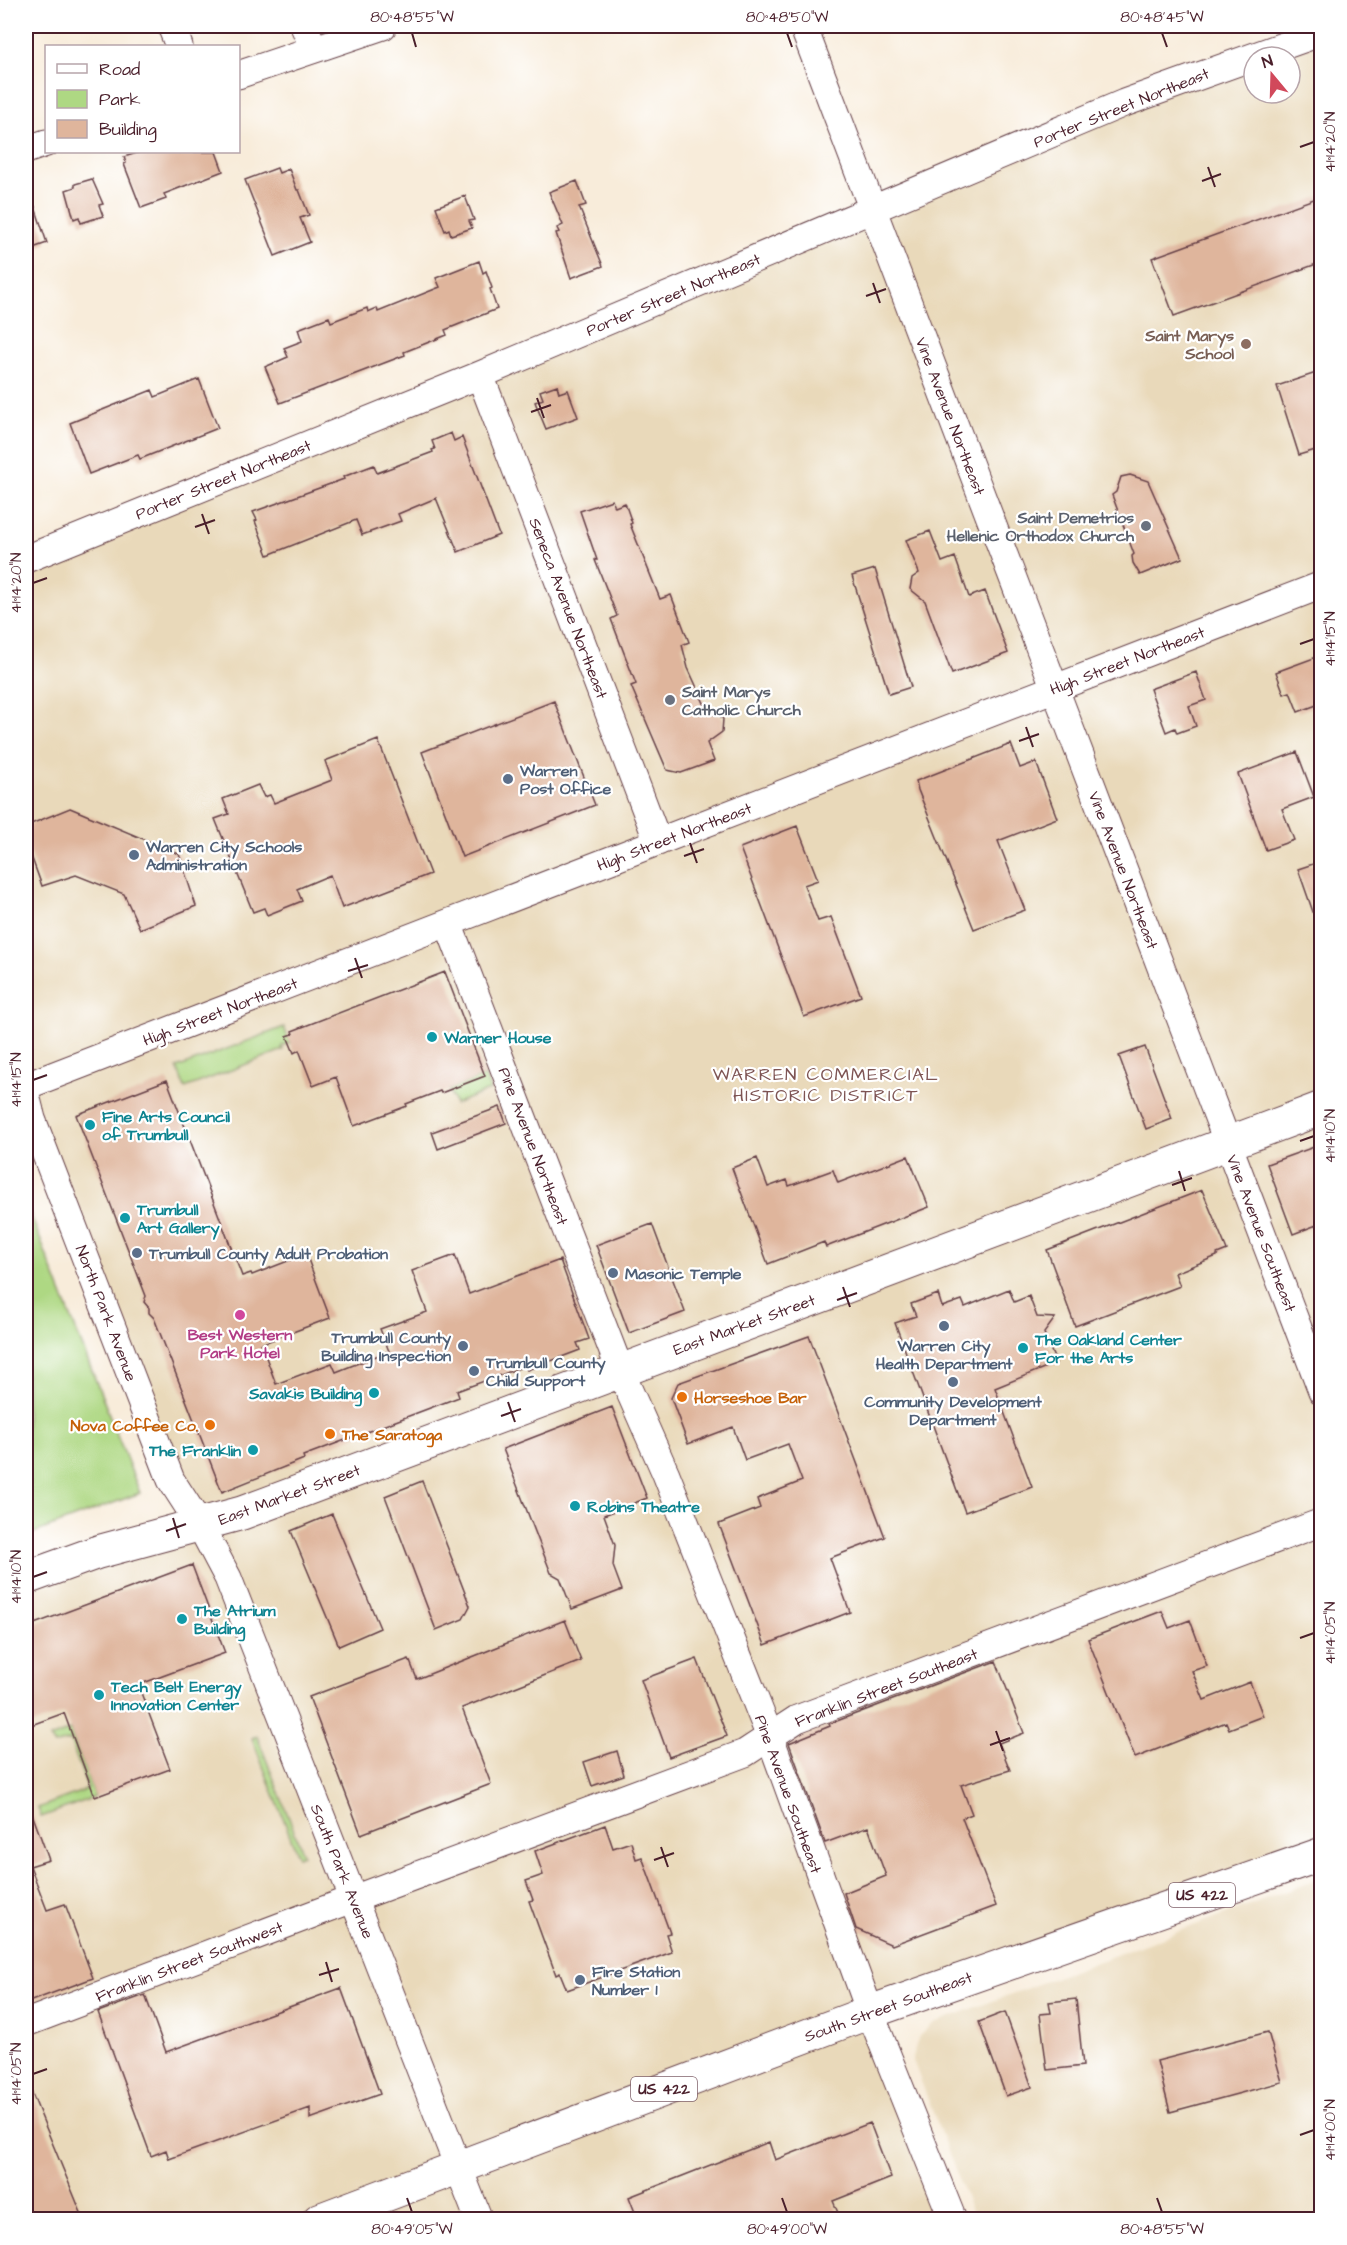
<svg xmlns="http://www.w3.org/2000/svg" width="1347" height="2245" font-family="'Architects Daughter',sans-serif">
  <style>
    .built { fill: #e9d9ba; fill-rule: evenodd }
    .green { fill: #aed883; stroke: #7c7c57; stroke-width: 1.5 }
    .building { fill: #dfb59c }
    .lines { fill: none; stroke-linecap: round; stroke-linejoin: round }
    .minor-casing { stroke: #643e45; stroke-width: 29 }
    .major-casing { stroke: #643e45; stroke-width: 35 }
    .minor { stroke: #fff; stroke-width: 27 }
    .major { stroke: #fff; stroke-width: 33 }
    .ticks { fill: none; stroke: #4a1f2b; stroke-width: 2 }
    .education-dot { fill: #8d6e63; stroke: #fff; stroke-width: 2 }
    .worship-dot { fill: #6b7280; stroke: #fff; stroke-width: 2 }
    .service-dot { fill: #5c6f8a; stroke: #fff; stroke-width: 2 }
    .culture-dot { fill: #0f9aa8; stroke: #fff; stroke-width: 2 }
    .hotel-dot { fill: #d1479c; stroke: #fff; stroke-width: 2 }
    .food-dot { fill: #e8710a; stroke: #fff; stroke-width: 2 }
    .labels { text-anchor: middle; stroke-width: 4.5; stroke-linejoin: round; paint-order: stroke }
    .shield { fill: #fff; stroke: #80626b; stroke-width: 1.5 }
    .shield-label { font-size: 15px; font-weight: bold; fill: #4a1f2b }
    .street-label { font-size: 16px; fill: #4a1f2b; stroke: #fff }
    .education-label { font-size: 16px; font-weight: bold; fill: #785e54; stroke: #fff; text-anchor: end }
    .worship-label { font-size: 16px; font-weight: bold; fill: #5b616d; stroke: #fff; text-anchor: end }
    .service-label { font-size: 16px; font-weight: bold; fill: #4e5e75; stroke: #fff; text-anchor: start }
    .culture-label { font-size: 16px; font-weight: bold; fill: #0d838f; stroke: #fff; text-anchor: start }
    .hotel-label { font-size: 16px; font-weight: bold; fill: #b23c85; stroke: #fff }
    .food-label { font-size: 16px; font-weight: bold; fill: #c56008; stroke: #fff; text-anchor: start }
    .neighbourhood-label { font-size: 18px; letter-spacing: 1.5px; fill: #7e5453; stroke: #fff }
    .neatline { fill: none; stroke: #4a1f2b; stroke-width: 2 }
    .ticks-label { font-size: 15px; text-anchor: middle; fill: #4a1f2b }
  </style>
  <rect width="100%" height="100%" fill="#fff"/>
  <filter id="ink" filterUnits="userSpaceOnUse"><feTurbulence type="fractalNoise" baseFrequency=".0167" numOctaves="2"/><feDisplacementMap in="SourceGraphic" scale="12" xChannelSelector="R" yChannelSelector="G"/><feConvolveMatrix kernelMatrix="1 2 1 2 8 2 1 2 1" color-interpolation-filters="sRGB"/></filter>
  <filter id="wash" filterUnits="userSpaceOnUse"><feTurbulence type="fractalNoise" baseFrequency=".008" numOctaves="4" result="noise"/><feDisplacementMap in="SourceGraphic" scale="24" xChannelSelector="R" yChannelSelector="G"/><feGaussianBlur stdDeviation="1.35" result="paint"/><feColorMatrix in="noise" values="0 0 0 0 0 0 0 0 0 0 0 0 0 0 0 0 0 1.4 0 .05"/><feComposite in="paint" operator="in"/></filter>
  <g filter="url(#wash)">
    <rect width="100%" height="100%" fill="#f8ecda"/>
    <path class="built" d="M1321,32V1854L870,2012L953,2219L26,2220V1578L98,1552L200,1525L171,1480L32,1119L26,1095V559L480,375L1124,103ZM1254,57H1290V93H1254Z
      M1321,1878V2219H974L912,2058L919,2036L934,2023Z"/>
    <path class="green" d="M284,1027L290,1043L282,1046L283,1050L185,1088L177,1068Z
      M485,1076L490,1090L455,1104L449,1090Z
      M26,1203L140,1493L26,1536Z
      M70,1730L95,1797L41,1817L38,1808L88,1789L70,1740L55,1745L50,1738Z
      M257,1736L303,1854L298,1856L252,1738Z"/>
    <g id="blocks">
      <path class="building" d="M140,152H216L223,171L164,194L166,199L141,208L124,164L126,163L124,157Z
        M277,168L279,173L289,169L297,190H299L309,215L300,218L310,242L275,256L245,180Z
        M92,179L103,204L99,205L103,216L81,223L79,217L74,219L66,190L75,187V184Z
        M577,181L586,205L579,207L603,266L571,278L556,233L559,232L557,228L563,225L549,192Z
        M26,186H28L47,243L30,249L29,245L26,246Z
        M465,196L474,220L469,221L472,228L451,235L449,229L445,231L436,207Z
        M1322,196V262L1174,316L1152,258Z
        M479,261L483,273L486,271L492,288L490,289L497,309L445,330L447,335L404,352L405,355L280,403L265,367L288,357L284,348L302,341L298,329L329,317L331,322L367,308L368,312L377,308L378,312L440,287L436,278Z
        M1322,371V448L1299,455L1277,386Z
        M199,379L218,428L140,459L138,455L89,474L70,423L152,390L155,397Z
        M557,385L559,393L568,390L578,417L546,429L535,402L543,399L540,391Z
        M451,433L454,441L462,437L499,535L458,552L436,498L398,514L401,521L362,535L356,520L268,555L255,521L257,520L253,512L344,479L343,477L374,465L377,473L433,452L432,450L435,449L432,441Z
        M1130,475L1148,481L1182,558L1140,575L1133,563L1132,556L1134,554L1112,495L1116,492L1121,477Z
        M612,500L615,507L625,503L632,523L630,524L660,599L671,595L689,642L682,645L688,668L709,714L719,715L723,719L722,732L707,743L714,761L681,773L667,770L631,686L636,684L611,619L617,616L595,560H597L580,511Z
        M930,531L942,562L955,557L969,597L985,591L1008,653L952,674L925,601L910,589L912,578L919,573L906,540Z
        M875,569L911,687L889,694L852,576Z
        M1322,655V674L1317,675L1322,688V703L1298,712L1290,692L1284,694L1276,672Z
        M1196,672L1206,700L1189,706L1196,726L1177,733L1175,728L1166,732L1150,689Z
        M554,701L595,805L462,857L422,752Z
        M378,740L430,874L342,908L330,875L297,889L302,901L267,915L264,908L253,912L215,819L229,814L223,799L258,785L264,797L270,795L274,803L332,780L325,761Z
        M1011,744L1020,768L1036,762L1057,818L998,841L1025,910L974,929L918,790L916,781Z
        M1297,752L1314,797L1282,809L1294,840L1266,850L1238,774Z
        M70,808L179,854L196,906L140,929L124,894L76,875L42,886L26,842V826Z
        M797,826L818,880L804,885L818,921L831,917L861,996L804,1017L740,848Z
        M1322,861V929H1319L1298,869Z
        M445,972L485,1076L441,1093L440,1091L406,1104L407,1106L354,1126L336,1077L313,1086L299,1050L294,1053L287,1036L293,1034L292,1031Z
        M1145,1047L1172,1119L1146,1129L1119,1056Z
        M167,1080L242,1276L251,1273L252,1275L306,1254L330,1318L261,1344L276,1384L332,1363L336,1372L389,1351L380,1329L427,1312L412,1271L455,1255L469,1294L560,1260L589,1339L577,1343L580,1350L527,1370L525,1366L457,1391L459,1397L303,1456L304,1459L222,1492L154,1318L149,1313V1308L144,1302L146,1296L76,1115Z
        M500,1107L506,1123L438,1149L432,1132Z
        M1322,1144V1223L1293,1234L1267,1164Z
        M908,1156L929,1207L826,1247L824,1242L768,1264L732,1168L757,1158L768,1187L787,1180L789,1186L833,1170L838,1183Z
        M1202,1190L1227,1250L1217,1254V1256L1175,1273L1180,1286L1075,1326L1047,1250Z
        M652,1224L685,1312L629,1333L596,1245Z
        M1009,1289L1014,1302L1029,1296L1037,1317L1055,1318L1044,1333L1056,1363L995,1388L1032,1487L965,1512L895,1323L916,1316L911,1304L938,1294L942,1307L962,1300L965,1307Z
        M809,1336L885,1537L830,1558L850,1612L765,1645L719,1524L760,1508L757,1499L802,1481L788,1444L745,1460L733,1427L688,1444L671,1398L678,1383Z
        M612,1407L647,1498L604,1515L615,1545L613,1566L622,1590L572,1609L560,1578L551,1573L503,1449Z
        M422,1481L470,1606L463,1619L436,1630L385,1496Z
        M332,1514L380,1628L339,1646L291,1531Z
        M192,1565L225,1653L138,1685L170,1769L95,1797L64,1713L26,1727V1627Z
        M1162,1611L1169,1628L1190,1620L1207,1666L1192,1671L1204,1700L1250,1682L1263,1716L1229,1729L1226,1722L1135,1758L1088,1639Z
        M565,1620L581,1661L462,1708L491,1784L361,1834L309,1697L409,1659L417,1679Z
        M697,1659L727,1736L669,1757L641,1680Z
        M996,1661L1024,1733L999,1743L1010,1770L961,1785L972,1814L962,1818L996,1906L892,1945L856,1929L844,1893L886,1876L868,1827L825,1843L789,1743L830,1726L829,1724Z
        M617,1751L624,1775L592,1786L584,1762Z
        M27,1800L49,1860L30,1866L47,1910L65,1904L93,1978L26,2003V1801Z
        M605,1825L613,1848L631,1842L636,1859L642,1857L670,1933L666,1934L672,1952L567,1990L560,1973L556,1975L529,1901L533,1900L526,1881L543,1875L535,1851Z
        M341,1988L380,2094L310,2119V2108L169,2159L166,2150L151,2156L98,2012L145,1995L166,2052Z
        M1076,1999L1083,2066L1047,2070L1040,2014L1051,2013L1049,2002Z
        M1005,2012L1032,2087L1006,2096L979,2022Z
        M1268,2032L1282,2082L1170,2112L1157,2061Z
        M26,2079L84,2220H26Z
        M870,2123L891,2178L833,2201L841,2220H638L629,2197L769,2142L775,2160Z"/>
    </g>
  </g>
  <g filter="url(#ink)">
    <use href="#blocks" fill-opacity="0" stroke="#643e45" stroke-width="1.5"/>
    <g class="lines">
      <g class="minor-casing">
        <path id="minor" d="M171,26L179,46
          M304,26L314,49
          M803,26L1322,1391
          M238,75L383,26
          M26,150L46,143
          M480,375L658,842
          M26,559L480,375L1124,103L1322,32
          M448,923L620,1370L666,1474L770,1737L870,2012L953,2220
          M26,1086L1322,585
          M26,1095L32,1119L171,1480L200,1525L228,1578L479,2220
          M26,2023L329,1908L745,1753L797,1719L1322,1522"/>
      </g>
      <g class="major-casing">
        <path id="major" d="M26,1578L98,1552L242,1513L1322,1108
          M319,2220L870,2012L1322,1854"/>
      </g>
      <use href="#minor" class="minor"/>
      <use href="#major" class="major"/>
    </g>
  </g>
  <path class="ticks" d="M412,33L416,47M787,33L792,47M1162,33L1167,47M1300,147L1314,142M1208,167L1215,187M1202,181L1221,174M873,283L880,303M866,296L886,289M537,398L544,418M531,412L551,405M202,514L209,534M195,527L215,520M33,583L47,578M1300,644L1314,639M1026,727L1033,747M1019,741L1039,734M690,843L697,863M684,856L704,849M355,958L362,978M348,971L368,965M33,1080L47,1075M1300,1141L1314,1136M1179,1171L1185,1191M1172,1185L1192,1178M843,1287L850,1307M837,1300L857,1293M508,1402L515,1422M501,1416L521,1409M173,1518L179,1538M166,1531L186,1524M33,1577L47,1572M1300,1638L1314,1633M996,1731L1003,1751M990,1745L1010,1738M661,1847L668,1867M654,1860L674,1853M326,1962L332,1982M319,1975L339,1969M33,2074L47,2069M1300,2135L1314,2130M407,2198L412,2212M782,2198L787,2212M1157,2198L1162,2212"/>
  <circle class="education-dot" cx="1246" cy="344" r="6"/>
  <g class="worship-dot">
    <circle cx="1146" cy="526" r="6"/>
    <circle cx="670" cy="700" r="6"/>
  </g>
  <g class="service-dot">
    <circle cx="508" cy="779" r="6"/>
    <circle cx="134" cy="855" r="6"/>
    <circle cx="137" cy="1253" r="6"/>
    <circle cx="613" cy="1273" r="6"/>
    <circle cx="944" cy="1326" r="6"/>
    <circle cx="463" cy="1346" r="6"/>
    <circle cx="474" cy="1371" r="6"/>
    <circle cx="953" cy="1382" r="6"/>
    <circle cx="580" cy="1980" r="6"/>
  </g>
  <g class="culture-dot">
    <circle cx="432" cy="1037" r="6"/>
    <circle cx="90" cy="1125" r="6"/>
    <circle cx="125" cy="1218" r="6"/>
    <circle cx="1023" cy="1348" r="6"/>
    <circle cx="374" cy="1393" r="6"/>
    <circle cx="253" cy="1450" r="6"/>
    <circle cx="575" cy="1506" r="6"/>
    <circle cx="182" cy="1619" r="6"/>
    <circle cx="99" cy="1695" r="6"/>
  </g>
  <circle class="hotel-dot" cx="240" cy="1315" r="6"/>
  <g class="food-dot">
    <circle cx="682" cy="1397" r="6"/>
    <circle cx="210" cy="1425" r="6"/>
    <circle cx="330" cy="1434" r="6"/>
  </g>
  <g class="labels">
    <g class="shield">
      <rect x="1169" y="1883" width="66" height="24" rx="4.5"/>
      <rect x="631" y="2077" width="66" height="24" rx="4.5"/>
    </g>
    <g class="shield-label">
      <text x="1202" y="1900">US 422</text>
      <text x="664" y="2094">US 422</text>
    </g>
    <g class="street-label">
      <text transform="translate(1121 107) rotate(-22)" y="6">Porter Street Northeast</text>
      <text transform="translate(673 294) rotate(-23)" y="6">Porter Street Northeast</text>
      <text transform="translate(951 416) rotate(69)" y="6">Vine Avenue Northeast</text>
      <text transform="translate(223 479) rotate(-22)" y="6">Porter Street Northeast</text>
      <text transform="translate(569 608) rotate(69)" y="6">Seneca Avenue Northeast</text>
      <text transform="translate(1127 660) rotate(-21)" y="6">High Street Northeast</text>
      <text transform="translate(674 836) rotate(-21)" y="6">High Street Northeast</text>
      <text transform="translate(1124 870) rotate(69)" y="6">Vine Avenue Northeast</text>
      <text transform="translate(220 1011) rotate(-21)" y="6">High Street Northeast</text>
      <text transform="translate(534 1146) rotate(69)" y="6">Pine Avenue Northeast</text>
      <text transform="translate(1262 1233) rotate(69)" y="6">Vine Avenue Southeast</text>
      <text transform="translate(107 1313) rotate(69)" y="6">North Park Avenue</text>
      <text transform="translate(744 1324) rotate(-20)" y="6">East Market Street</text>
      <text transform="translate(289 1494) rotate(-20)" y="6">East Market Street</text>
      <text transform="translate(886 1687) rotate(-21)" y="6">Franklin Street Southeast</text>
      <text transform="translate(789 1794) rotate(70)" y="6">Pine Avenue Southeast</text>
      <text transform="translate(343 1871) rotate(68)" y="6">South Park Avenue</text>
      <text transform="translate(189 1961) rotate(-21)" y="6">Franklin Street Southwest</text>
      <text transform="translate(888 2006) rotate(-20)" y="6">South Street Southeast</text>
    </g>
    <g class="education-label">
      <text x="1234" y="341">Saint Marys<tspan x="1234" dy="18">School</tspan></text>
    </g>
    <g class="worship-label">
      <text x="1134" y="523">Saint Demetrios<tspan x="1134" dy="18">Hellenic Orthodox Church</tspan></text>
      <text x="682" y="697" text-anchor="start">Saint Marys<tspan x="682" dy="18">Catholic Church</tspan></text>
    </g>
    <g class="service-label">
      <text x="520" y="776">Warren<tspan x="520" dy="18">Post Office</tspan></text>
      <text x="146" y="852">Warren City Schools<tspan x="146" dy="18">Administration</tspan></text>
      <text x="149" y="1259">Trumbull County Adult Probation</text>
      <text x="625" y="1279">Masonic Temple</text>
      <text x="451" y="1343" text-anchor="end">Trumbull County<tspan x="451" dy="18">Building Inspection</tspan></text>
      <text x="944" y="1351" text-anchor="middle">Warren City<tspan x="944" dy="18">Health Department</tspan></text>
      <text x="486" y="1368">Trumbull County<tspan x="486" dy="18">Child Support</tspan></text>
      <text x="953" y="1407" text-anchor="middle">Community Development<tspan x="953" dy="18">Department</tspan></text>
      <text x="592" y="1977">Fire Station<tspan x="592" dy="18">Number 1</tspan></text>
    </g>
    <g class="culture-label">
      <text x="444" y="1043">Warner House</text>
      <text x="102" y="1122">Fine Arts Council<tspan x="102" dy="18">of Trumbull</tspan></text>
      <text x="137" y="1215">Trumbull<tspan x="137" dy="18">Art Gallery</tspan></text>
      <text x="1035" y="1345">The Oakland Center<tspan x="1035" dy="18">For the Arts</tspan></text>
      <text x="362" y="1399" text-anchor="end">Savakis Building</text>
      <text x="241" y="1456" text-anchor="end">The Franklin</text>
      <text x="587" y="1512">Robins Theatre</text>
      <text x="194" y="1616">The Atrium<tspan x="194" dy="18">Building</tspan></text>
      <text x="111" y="1692">Tech Belt Energy<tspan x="111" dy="18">Innovation Center</tspan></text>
    </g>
    <g class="hotel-label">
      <text x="240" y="1340">Best Western<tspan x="240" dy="18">Park Hotel</tspan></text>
    </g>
    <g class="food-label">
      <text x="694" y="1403">Horseshoe Bar</text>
      <text x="198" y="1431" text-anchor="end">Nova Coffee Co.</text>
      <text x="342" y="1440">The Saratoga</text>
    </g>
    <g class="neighbourhood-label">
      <text x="826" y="1080">WARREN COMMERCIAL<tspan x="826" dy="21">HISTORIC DISTRICT</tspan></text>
    </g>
  </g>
  <rect width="1347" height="2245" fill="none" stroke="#fff" stroke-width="66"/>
  <rect x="45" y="45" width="195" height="108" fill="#ffffff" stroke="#b7a5aa" stroke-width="1.5"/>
  <rect x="57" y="64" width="30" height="9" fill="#ffffff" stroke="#b7a5aa" stroke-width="1.5"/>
  <text x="99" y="75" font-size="18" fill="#4a1f2b">Road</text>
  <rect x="57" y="90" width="30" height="18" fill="#aed883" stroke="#b7a5aa" stroke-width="1.5"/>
  <text x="99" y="105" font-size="18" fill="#4a1f2b">Park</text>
  <rect x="57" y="120" width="30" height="18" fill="#dfb59c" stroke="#b7a5aa" stroke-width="1.5"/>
  <text x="99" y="135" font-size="18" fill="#4a1f2b">Building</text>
  <g transform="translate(1272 75) rotate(341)"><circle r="28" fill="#ffffff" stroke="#b7a5aa" stroke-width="1.5"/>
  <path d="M0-4.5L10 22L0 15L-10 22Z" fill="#d1495b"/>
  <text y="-9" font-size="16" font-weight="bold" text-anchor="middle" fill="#4a1f2b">N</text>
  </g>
  <rect x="33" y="33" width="1281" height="2179" class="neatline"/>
  <g class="ticks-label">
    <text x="412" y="22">80°48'55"W</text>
    <text x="787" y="22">80°48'50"W</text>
    <text x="1162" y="22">80°48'45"W</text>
    <text transform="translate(1330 142) rotate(-90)" y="5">41°14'20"N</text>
    <text transform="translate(16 583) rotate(-90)" y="5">41°14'20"N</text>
    <text transform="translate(1330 639) rotate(-90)" y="5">41°14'15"N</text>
    <text transform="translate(16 1080) rotate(-90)" y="5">41°14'15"N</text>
    <text transform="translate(1330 1136) rotate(-90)" y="5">41°14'10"N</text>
    <text transform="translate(16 1577) rotate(-90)" y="5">41°14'10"N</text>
    <text transform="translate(1330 1633) rotate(-90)" y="5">41°14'05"N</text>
    <text transform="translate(16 2074) rotate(-90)" y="5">41°14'05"N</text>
    <text transform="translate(1330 2130) rotate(-90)" y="5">41°14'00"N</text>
    <text x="412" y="2234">80°49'05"W</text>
    <text x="787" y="2234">80°49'00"W</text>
    <text x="1162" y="2234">80°48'55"W</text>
  </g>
</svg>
